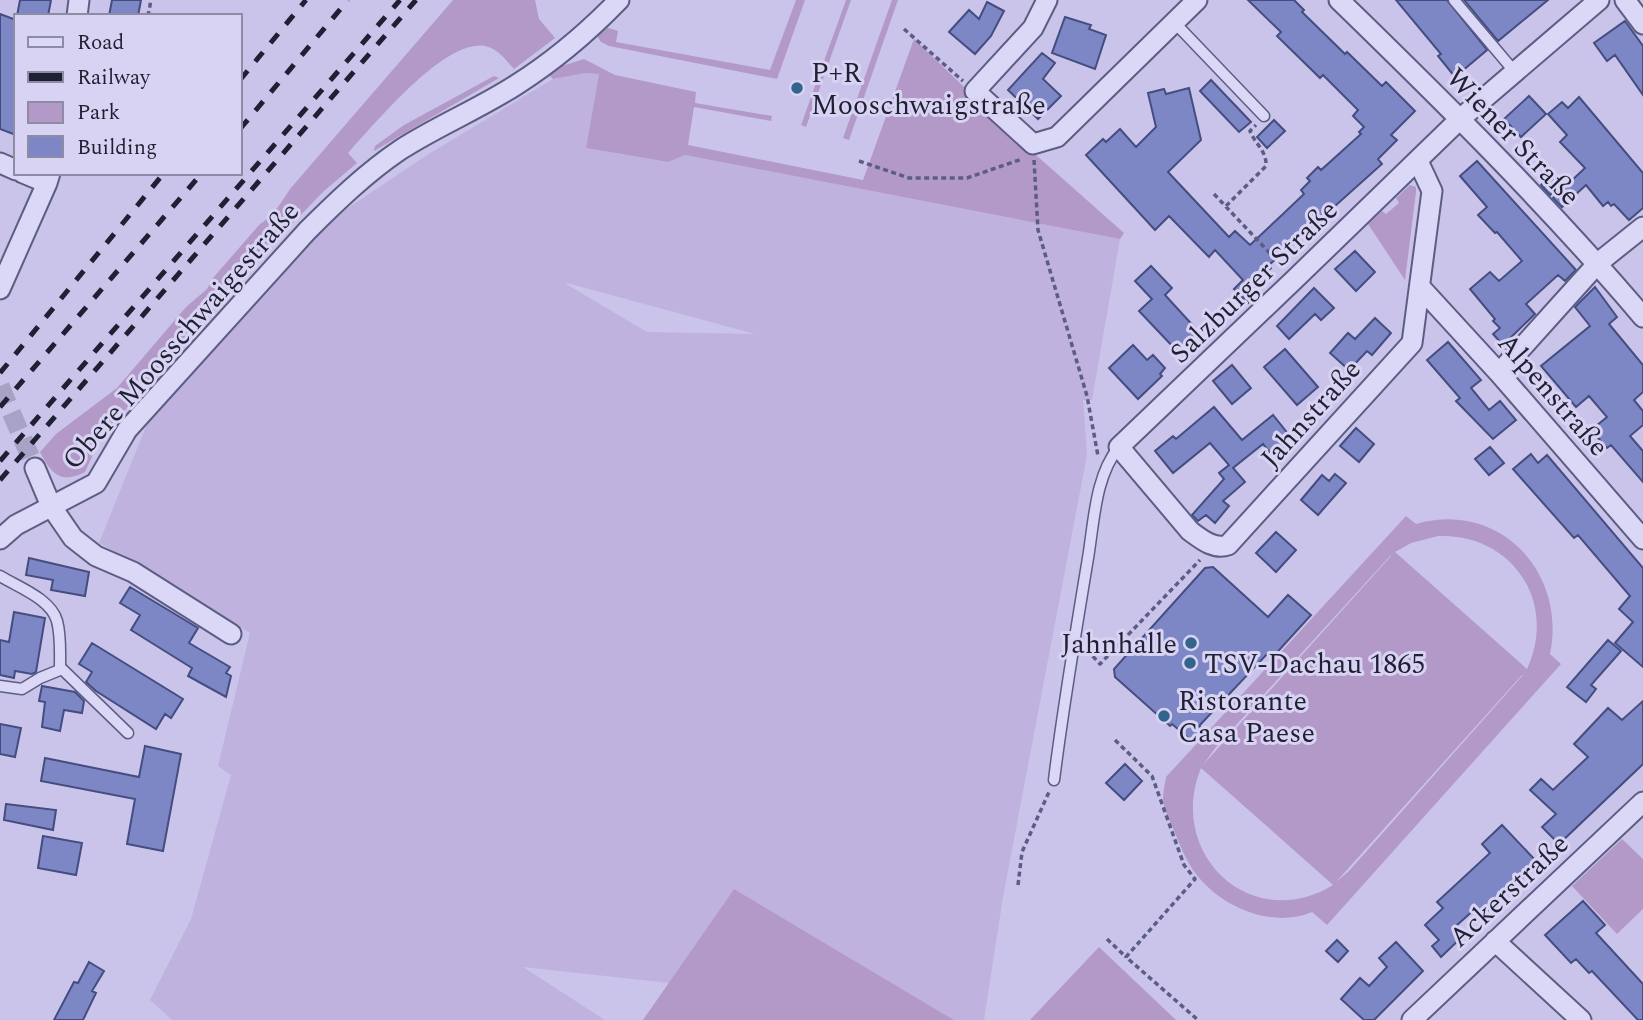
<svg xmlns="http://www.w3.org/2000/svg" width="1643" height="1020" font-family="Spectral,serif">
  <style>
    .farmland { fill: #bfb2df; fill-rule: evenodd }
    .green { fill: #b399c7; fill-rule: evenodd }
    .building { fill: #7d87c5; stroke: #444d80; stroke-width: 2 }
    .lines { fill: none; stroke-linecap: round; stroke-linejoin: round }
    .minor-tunnel { stroke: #a8a3c6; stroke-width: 19; stroke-dasharray: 19 10; stroke-linecap: butt }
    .service-casing { stroke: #5c5d83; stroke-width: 13 }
    .minor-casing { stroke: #5c5d83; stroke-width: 23 }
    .path { stroke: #5c5d83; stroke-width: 3.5; stroke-dasharray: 5 3.5; stroke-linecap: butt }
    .service { stroke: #dbd7f6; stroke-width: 10 }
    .minor { stroke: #dbd7f6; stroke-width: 19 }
    .rail { stroke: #1f2034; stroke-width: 5; stroke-dasharray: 12 12; stroke-linecap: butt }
    .poi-dot { fill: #32648d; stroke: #d8d3f2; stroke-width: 2.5 }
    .labels { text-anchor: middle; stroke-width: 6; stroke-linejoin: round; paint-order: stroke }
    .poi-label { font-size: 28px; fill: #1f2034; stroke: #d8d3f2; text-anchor: start }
    .street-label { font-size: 28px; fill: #1f2034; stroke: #d8d3f2 }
  </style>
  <rect width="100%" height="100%" fill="#cac4ea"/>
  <path class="farmland" d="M585,73L599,74L586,148L667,162L685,155L1120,239L1092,400H1083L1087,455L1003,897L984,1020H954L734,889L669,983L523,967L605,1020H172L150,1000L191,919L231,775L218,766L250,633L149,571L99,543L147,424L318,228L427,155L553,79ZM566,284L567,283L755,334L647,332Z"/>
  <path class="green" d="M453,0H535L539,19L555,38L514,69C506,60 497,48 485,46C444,39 375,124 348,153L357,163L324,191L284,232L101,437L85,472C60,485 51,473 40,452L56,434L117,388L186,307L207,289L213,278L259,225C273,216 281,203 290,189Z
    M796,0H805L777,79L609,46L601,42L595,33L602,26L618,31L616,42L770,70Z
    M846,0H851L806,127L801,125Z
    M892,0H898L849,140L843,138Z
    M914,39L1027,147L1124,233L1120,239L685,155L668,162L586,148L599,74L585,73L553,79L549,75L562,66L584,59L615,75L696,92L695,103L772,116L771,121L694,107L688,145L863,180Z
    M494,76L499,78L374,151L375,146L404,125Z
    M1410,185L1416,187V192L1405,280L1368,224L1382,211L1386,214L1399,203L1396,198Z
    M1406,516L1416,524C1499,500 1567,572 1550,654L1561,664L1327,925L1312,912C1272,929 1221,907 1196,874C1187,862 1181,848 1176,835C1171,823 1164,811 1163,799C1163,792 1165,784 1166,777ZM1438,536C1512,533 1558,602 1527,669L1395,552L1411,543ZM1391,555V556L1203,765L1216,747ZM1523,675L1349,871L1336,882L1522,675ZM1201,768L1332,884L1333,885C1251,935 1166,854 1201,768Z
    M1622,839L1643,859V909L1617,934L1572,886Z
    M734,889L954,1020H643Z
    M1099,947L1176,1020H1030Z"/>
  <path class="building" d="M20,0H51L48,16H17Z
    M112,0H141L138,16H109Z
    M1248,0H1294L1304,10L1302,12L1345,54L1347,52L1382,86L1386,82L1415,111L1391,135L1397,140L1378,159L1382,164L1269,265L1271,268L1254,285L1259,291L1248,303L1234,289L1243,280L1215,250L1209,257L1169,216L1155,230L1086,155L1103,139L1106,142L1120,129L1136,147L1156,127L1148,93L1164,89L1166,94L1189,88L1201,140L1168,172L1229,237L1235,231L1250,245L1283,214L1304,194L1301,190L1310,181L1307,178L1318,167L1321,170L1361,134L1359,132L1364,127L1353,116L1358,110L1323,75L1320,78L1277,36L1281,32Z
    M1396,0H1447L1487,50L1455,77L1438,56L1441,54Z
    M1464,0H1548L1498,41Z
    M987,2L1004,11L991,36L975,54L949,32L969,10L979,19Z
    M0,14L16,20V135L0,129Z
    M1065,17L1091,25L1089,29L1106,35L1095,69L1052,53Z
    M1625,21L1643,46V95L1615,55L1607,61L1594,43Z
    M1042,53L1055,63L1043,79L1061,96L1038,119L1008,90Z
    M1211,80L1251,122L1239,132L1200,91Z
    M1529,96L1546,114L1521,137L1504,119Z
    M1579,97L1643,173V208L1629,220L1614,204L1611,206L1608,202L1603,206L1586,185L1562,207L1553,198L1585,168L1560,142L1567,135L1548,114L1562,102L1568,108Z
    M1274,120L1285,131L1267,148L1257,137Z
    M1477,161L1576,270L1565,281L1558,275L1526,304L1535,314L1503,345L1493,334L1500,328L1493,321L1495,319L1470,289L1490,272L1499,281L1522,261L1497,232L1495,233L1478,215L1487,207L1460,176Z
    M1551,176L1560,186L1550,195L1541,185Z
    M1355,251L1375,272L1356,291L1335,269Z
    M1151,266L1172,288L1165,295L1198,331L1177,351L1139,311L1152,299L1135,281Z
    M1595,287L1617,317L1609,324L1643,365V392L1634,400L1643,411V425L1630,436L1643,451V482L1611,445L1607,448L1591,430L1607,417L1589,396L1576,407L1541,366L1590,326L1575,307Z
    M1314,288L1334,308L1321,320L1315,314L1289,339L1277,326Z
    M1375,318L1391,333L1372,355L1367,351L1349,370L1330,353L1348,333L1355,339Z
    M1448,342L1481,380L1471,388L1489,410L1500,401L1516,420L1493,439L1456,401L1460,398L1427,360Z
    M1133,345L1147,360L1153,355L1165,368L1160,374L1162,376L1138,399L1109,368Z
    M1285,349L1318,387L1297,405L1264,367Z
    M1232,365L1251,388L1232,404L1213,381Z
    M1214,407L1242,440L1273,415L1293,440L1273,456L1263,444L1233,468L1245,482L1223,501L1229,506L1215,523L1206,515L1198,521L1192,515L1224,479L1219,473L1229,465L1210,443L1173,473L1155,451L1173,436L1176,439Z
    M1356,428L1374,444L1359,462L1340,446Z
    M1490,447L1504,463L1489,475L1475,459Z
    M1531,454L1538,463L1547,455L1643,568V667L1615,643L1633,622L1619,609L1630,596L1578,535L1574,538L1513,469Z
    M1335,474L1346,483L1318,515L1301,500L1322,475L1329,481Z
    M1276,532L1296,550L1276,572L1256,553Z
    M29,558L89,572L85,596L51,590L53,580L26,575Z
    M1213,567L1268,617L1288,595L1311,615L1272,658L1267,654L1199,726L1202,729L1192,741L1172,724L1170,726L1115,677L1114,669L1205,568Z
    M130,587L198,628L189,643L230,667L226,673L231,676L226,697L188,676L192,668L131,630L140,615L120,603Z
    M14,612L45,618L36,672L32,674L15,671L14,678L0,675V640L9,642Z
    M1608,640L1621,651L1591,685L1596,689L1586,702L1567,687Z
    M92,643L183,699L171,718L165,714L156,729L96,691L86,682L92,672L79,664Z
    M42,686L75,692L84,701L82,713L64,710L60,731L42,727L45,702L39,701Z
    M1643,701V764L1559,844L1542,827L1556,814L1530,790L1541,779L1553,790L1588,757L1574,744L1608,708L1622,720Z
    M0,724L21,728L15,757L0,754Z
    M145,746L181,754L163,851L127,844L135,799L41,781L45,758L139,777Z
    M1125,764L1142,781L1124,800L1106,783Z
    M6,804L56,810L53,830L4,820Z
    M1502,825L1538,863L1483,915L1476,908L1456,926L1464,935L1441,957L1432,946L1439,940L1425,925L1443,908L1437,902L1490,853L1482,844Z
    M43,836L82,843L76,875L38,868Z
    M1583,901L1605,925L1596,933L1643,984V1020H1638L1592,971L1589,973L1576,959L1571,963L1545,935Z
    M1337,940L1348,951L1338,962L1326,951Z
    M1396,942L1423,971L1374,1020H1364L1341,999L1360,978L1369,986L1387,967L1379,958Z
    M89,962L104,971L92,991L96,993L83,1020H54L74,982L78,983Z"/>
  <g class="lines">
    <path class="minor-tunnel" d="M0,386L35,468"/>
    <g class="service-casing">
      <path id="service" d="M1454,0L1514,71
        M1174,22L1264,116
        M0,576C18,587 51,599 57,621C61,636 60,652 60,667L128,733
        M0,686L22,689L40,678L62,669
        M1054,780C1063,708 1075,636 1087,564C1094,526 1094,477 1119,447"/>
    </g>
    <g class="minor-casing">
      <path id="minor" d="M1047,0L1033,28L975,91L1033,144L1057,137L1197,0
        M1339,0C1444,102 1548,205 1643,317
        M1625,0L1643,24
        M77,16L79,0
        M1418,161L1432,191L1412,343L1228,545C1214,550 1201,539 1190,531L1119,447L1295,279L1460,119L1599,0
        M0,163L16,170
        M23,173L47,183
        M1421,288L1499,373L1643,539
        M0,289L47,183L50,173
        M1499,373L1598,263L1643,227
        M35,468L51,506L73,538L96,556L133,572L231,634
        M0,539L16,525L96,483L127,430L307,231C336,202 366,173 400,150C437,126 479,109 516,85C554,61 588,32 619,0
        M1495,941L1581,1020
        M1412,1020L1643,802"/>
    </g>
    <path class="path" d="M148,16L151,0
      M904,29L963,81
      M1034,160L1038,230L1087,396L1098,456
      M859,161L909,178H967L1022,159
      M1214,194L1282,266
      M1226,206L1266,166C1267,151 1255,144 1250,131L1256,125
      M1087,650L1100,664L1200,560
      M1115,740L1152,776L1184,865L1195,879L1126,957L1198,1020
      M1018,885L1022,852L1049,792
      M1107,939L1126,957"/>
    <use href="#service" class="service"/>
    <use href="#minor" class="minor"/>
    <path class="rail" d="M240,80L306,0
      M240,129L348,0
      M0,373L164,173
      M0,407L202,173
      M0,461L400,0
      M0,480L416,0"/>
  </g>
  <g class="poi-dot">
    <circle cx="797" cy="88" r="7"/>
    <circle cx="1191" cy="643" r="7"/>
    <circle cx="1190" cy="663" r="7"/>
    <circle cx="1164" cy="716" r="7"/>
  </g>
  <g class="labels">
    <g class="poi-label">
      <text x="811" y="82">P+R<tspan x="811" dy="32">Mooschwaigstraße</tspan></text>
      <text x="1177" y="653" text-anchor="end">Jahnhalle</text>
      <text x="1204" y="673">TSV-Dachau 1865</text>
      <text x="1178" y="710">Ristorante<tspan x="1178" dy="32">Casa Paese</tspan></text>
    </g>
    <g class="street-label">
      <text transform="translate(1514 136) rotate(46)" y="10">Wiener Straße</text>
      <text transform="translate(1253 281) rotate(-44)" y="10">Salzburger Straße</text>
      <text transform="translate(180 335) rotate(-49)" y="10">Obere Moosschwaigestraße</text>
      <text transform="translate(1554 394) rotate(49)" y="10">Alpenstraße</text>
      <text transform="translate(1310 413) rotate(-48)" y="10">Jahnstraße</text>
      <text transform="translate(1508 890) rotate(-43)" y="10">Ackerstraße</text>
    </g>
  </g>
  <rect x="14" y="14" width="228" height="161" fill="#d8d3f2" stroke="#8e8ba6" stroke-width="2"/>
  <rect x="28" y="37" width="35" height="10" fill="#dbd7f6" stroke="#8e8ba6" stroke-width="2"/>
  <text x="77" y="49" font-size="21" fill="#1f2034">Road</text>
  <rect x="28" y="72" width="35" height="10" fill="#1f2034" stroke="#8e8ba6" stroke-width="2"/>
  <text x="77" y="84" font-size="21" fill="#1f2034">Railway</text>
  <rect x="28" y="102" width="35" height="21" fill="#b399c7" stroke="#8e8ba6" stroke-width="2"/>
  <text x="77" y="119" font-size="21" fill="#1f2034">Park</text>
  <rect x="28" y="136" width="35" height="21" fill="#7d87c5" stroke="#8e8ba6" stroke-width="2"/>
  <text x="77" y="154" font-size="21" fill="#1f2034">Building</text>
</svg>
